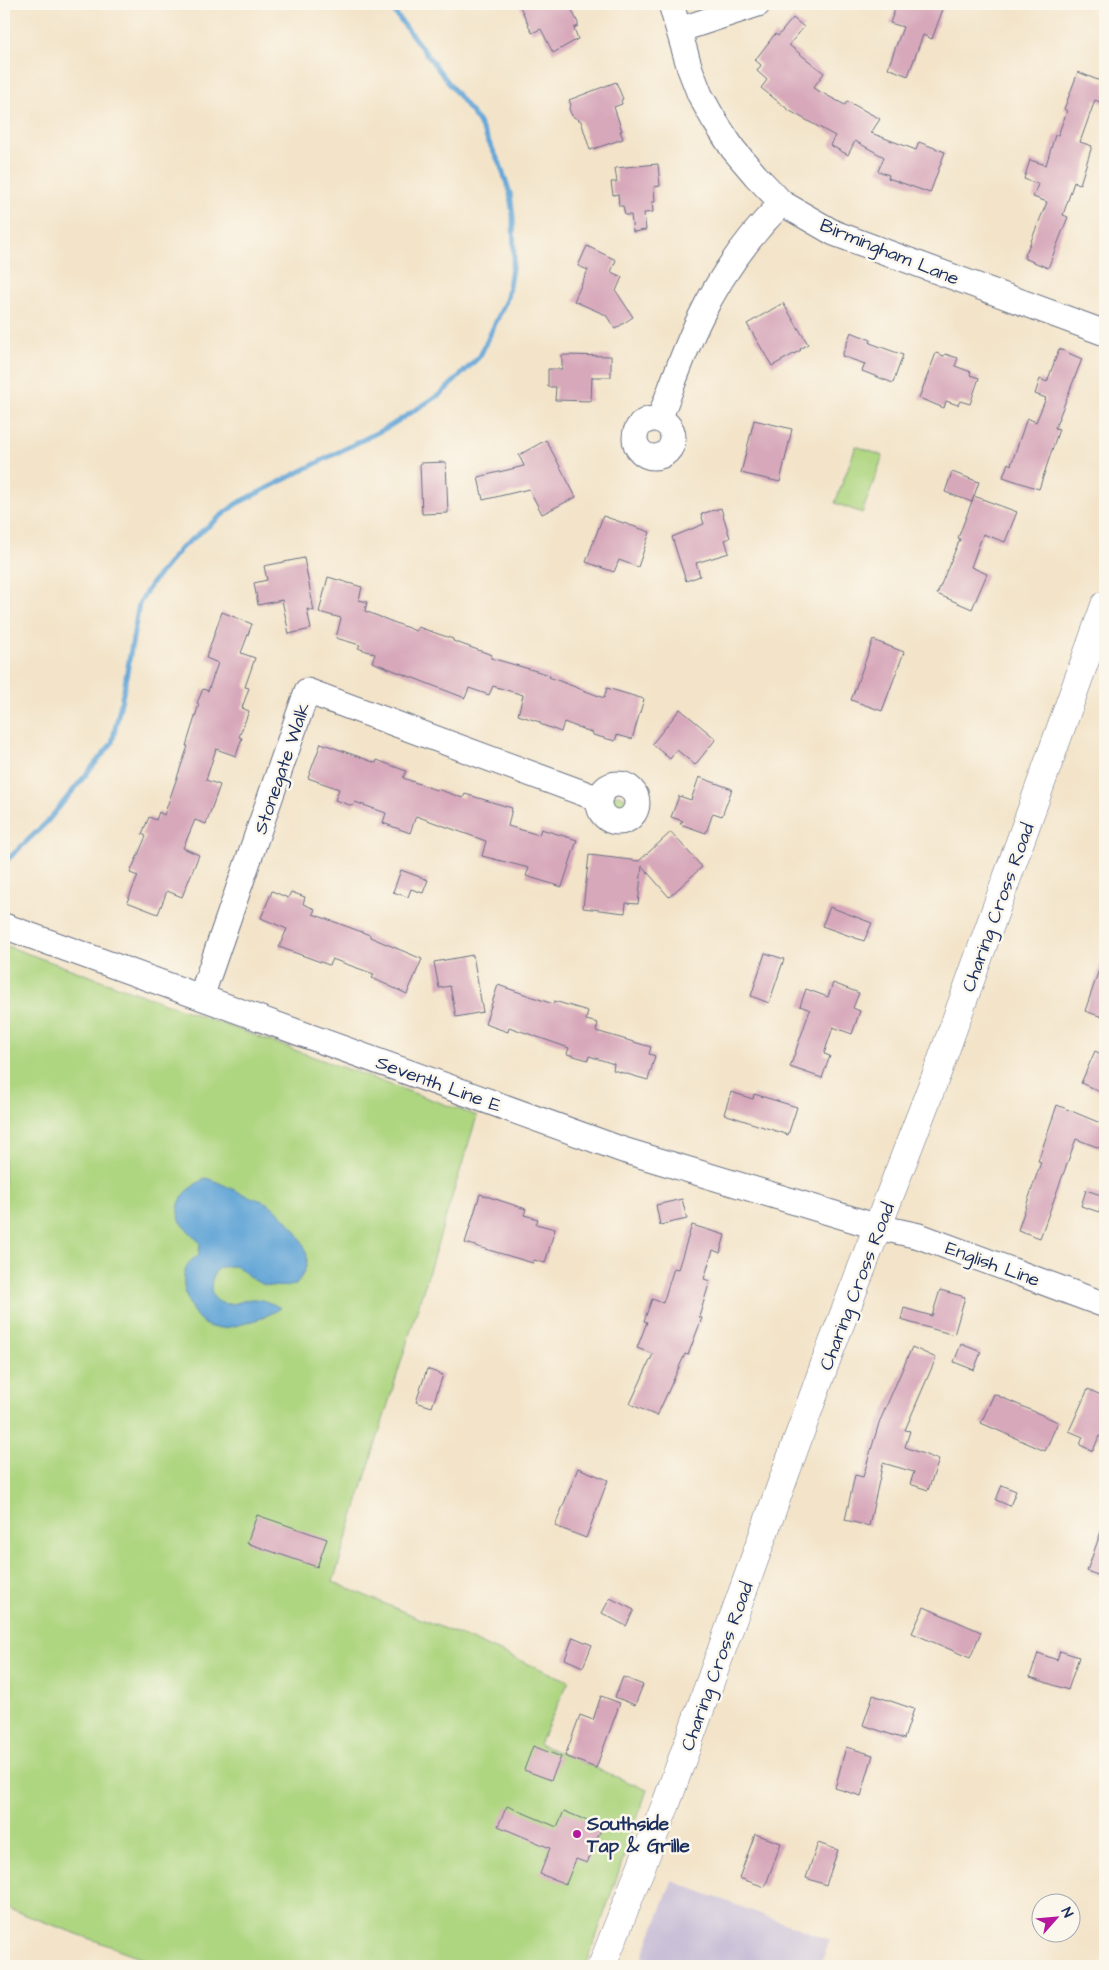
<svg xmlns="http://www.w3.org/2000/svg" width="1109" height="1970" font-family="'Architects Daughter',sans-serif">
  <style>
    .industrial { fill: #c9bfd7 }
    .green { fill: #aed580; stroke: #64826f }
    .water { fill: #63a6d7; stroke: #3f6a9a }
    .lines { fill: none; stroke-linecap: round; stroke-linejoin: round }
    .stream { stroke: #63a6d7; stroke-width: 5 }
    .building { fill: #d7a7ba }
    .minor-casing { stroke: #676e83; stroke-width: 27 }
    .major-casing { stroke: #676e83; stroke-width: 29 }
    .minor { stroke: #fff; stroke-width: 25 }
    .major { stroke: #fff; stroke-width: 28 }
    .poi-dot { fill: #b5179e; stroke: #fbf7ec; stroke-width: 2 }
    .labels { text-anchor: middle; stroke-width: 5; stroke-linejoin: round; paint-order: stroke }
    .street-label { font-size: 19px; fill: #1b2f5e; stroke: #fbf7ec }
    .poi-label { font-size: 19px; font-weight: bold; fill: #1b2f5e; stroke: #fbf7ec; text-anchor: start }
  </style>
  <rect width="100%" height="100%" fill="#fbf7ec"/>
  <filter id="ink" filterUnits="userSpaceOnUse"><feTurbulence type="fractalNoise" baseFrequency=".02" numOctaves="2"/><feDisplacementMap in="SourceGraphic" scale="10" xChannelSelector="R" yChannelSelector="G"/><feConvolveMatrix kernelMatrix="1 2 1 2 8 2 1 2 1" color-interpolation-filters="sRGB"/></filter>
  <filter id="wash" filterUnits="userSpaceOnUse"><feTurbulence type="fractalNoise" baseFrequency=".0096" numOctaves="4" result="noise"/><feDisplacementMap in="SourceGraphic" scale="20" xChannelSelector="R" yChannelSelector="G"/><feGaussianBlur stdDeviation="1.12" result="paint"/><feColorMatrix in="noise" values="0 0 0 0 0 0 0 0 0 0 0 0 0 0 0 0 0 1.4 0 .05"/><feComposite in="paint" operator="in"/></filter>
  <g filter="url(#wash)">
    <rect width="100%" height="100%" fill="#f3e4c9"/>
    <path class="industrial" d="M672,1881L830,1940L820,1966H639Z"/>
    <path class="green" d="M856,446L883,456L862,513L835,503Z
      M609 804a9 9 0 1 1 18 0a9 9 0 1 1-18 0Z
      M4,945L477,1116L333,1582L569,1681L539,1744L647,1790L586,1966H164L4,1907Z"/>
    <path class="water" d="M206,1178C220,1182 231,1189 245,1195C253,1198 263,1200 270,1205C284,1215 306,1239 307,1257C308,1268 301,1277 296,1285C284,1287 267,1288 256,1281C238,1271 244,1262 218,1268C208,1281 207,1303 228,1304C237,1305 246,1298 255,1299C265,1300 273,1304 281,1308C268,1317 227,1332 211,1327C191,1321 176,1281 188,1264C191,1260 196,1257 199,1254L200,1243C194,1236 186,1229 181,1222C170,1203 191,1185 206,1178Z"/>
    <g class="lines">
      <path class="stream" d="M4,863L47,822L112,743L124,689L139,604L151,584L181,548L236,504L390,426L442,393L480,356L507,298L514,257L513,217L510,193L500,164L478,121L388,4"/>
    </g>
    <g id="blocks">
      <path class="building" d="M519,4H569L578,23V26L574,28L578,39L553,53L541,29L532,33Z
        M897,4H931L943,9L932,39L923,35L908,76L888,68L903,27L890,23Z
        M793,18L804,27L789,45L824,73L813,88L845,105L847,101L880,119L871,133L916,150L919,142L945,152L930,193L888,178L889,175L878,171L884,157L855,141L848,155L830,145L835,136L790,111L761,88L767,80L757,71L761,65L755,60L775,34L778,36Z
        M1078,72L1105,83V104L1095,100L1080,142L1092,146L1080,184L1074,182L1063,215L1068,217L1048,268L1024,258L1047,202L1033,197L1038,184L1024,179L1030,160L1046,165L1055,135H1058L1067,111L1064,109Z
        M616,82L623,99L621,100L622,104L614,107L622,131H620L623,139L590,150L581,121L572,116L569,109L571,105L569,100Z
        M658,164L660,186L654,187L655,202H652L653,212L644,213L646,230L633,232L631,215H625L623,206H619L618,194L613,195L611,182H617L615,168Z
        M587,246L616,260L611,272L622,277L616,291L633,317L615,329L606,315L574,301L588,270L578,266Z
        M783,303L808,344L800,349L801,350L772,366L747,324Z
        M851,332L871,340L870,343L903,355L893,383L862,371L865,364L842,356Z
        M1059,349L1082,359L1055,428L1059,429L1039,489L1003,477L1008,463L1011,465L1027,418L1036,422L1046,398L1035,394L1040,379L1047,382Z
        M936,353L944,356L945,354L958,358L955,366L971,372L970,375L979,378L970,404L960,401L958,405L946,401L944,408L919,398Z
        M562,355L611,356V377H592L591,401L555,400L556,387H548V369H562Z
        M754,420L792,429L780,482L741,473Z
        M546,440L576,497L542,514L529,489L483,500L478,477L524,466L519,455Z
        M446,462L448,513L422,514L420,463Z
        M952,472L979,482L972,502L945,492Z
        M974,496L1017,512L1005,542L983,534L971,567L987,574L972,609L937,594L960,539L958,538Z
        M721,508L730,538L725,540L729,553L696,563L700,576L686,581L672,537L704,524L701,514Z
        M603,516L650,532L638,567L619,560L614,572L586,562Z
        M304,558L314,611L307,609L311,629L289,634L282,600L258,605L254,583L267,580L264,566Z
        M328,577L362,587L359,600L367,602L365,611L416,631L418,627L453,639V641L492,655L491,658L550,675L549,677L604,698L607,688L644,699L632,739L617,735L615,741L593,735V733L564,722L561,732L540,724V722L518,715L523,695L493,686L489,695L469,688L465,698L372,662L375,654L358,648L360,645L336,638L341,618L319,612Z
        M222,612L252,624L241,653L255,658L245,687L249,688L242,708L249,711L239,737L242,738L236,756L216,749L206,780L220,785L206,824L195,820L183,848L199,855L182,897L167,891L158,914L127,902L138,876L130,873L146,836L142,834L149,817L156,820L159,812L164,815L188,746H186L199,704L197,703L203,689L208,691L218,663L206,658Z
        M873,640L904,652L882,711L851,700Z
        M680,709L716,739L695,765L677,750L670,759L652,744Z
        M321,743L376,763L377,760L406,771L403,778L436,790L437,789L463,798L465,794L512,808L508,826L539,835L541,829L577,840L562,887L526,876L529,868L482,856L486,841L416,816L410,833L383,823L386,813L355,802L353,806L335,800L339,789L308,778Z
        M699,777L732,789L722,816L713,813L706,833L680,824L683,821L671,817L679,796L691,800Z
        M671,832L702,867L669,897L642,866L638,904L626,903L625,913L583,908L589,855L639,861Z
        M401,870L428,880L423,893L411,889L408,897L393,892Z
        M272,891L288,898L291,892L305,897L303,904L315,909L313,914L370,935V937L422,959L407,994L372,978L374,974L332,959L329,965L279,947L287,929L261,918Z
        M830,907L872,923L864,941L822,926Z
        M765,953L784,959L769,1003L751,996Z
        M473,955L483,1012L456,1017L450,986L439,988L434,962Z
        M1103,958L1105,959V1018L1085,1011Z
        M833,983L859,993L853,1008L860,1011L852,1034L833,1027L824,1054L830,1056L822,1078L790,1067L810,1010L800,1006L806,989L828,997Z
        M498,985L553,1004L554,1001L588,1011L586,1020L598,1023L596,1031L651,1047L649,1054L655,1056L648,1080L613,1070L614,1064L589,1056L588,1060L567,1054L569,1048L509,1027L508,1032L485,1024Z
        M1095,1051L1105,1056V1094L1081,1083Z
        M731,1092L753,1099L754,1094L797,1107L788,1135L724,1114Z
        M1057,1105L1105,1125V1150L1076,1139L1040,1238L1018,1230L1041,1162L1038,1161Z
        M1086,1190L1104,1196L1099,1212L1081,1206Z
        M480,1194L526,1209L524,1215L538,1219L536,1224L555,1229L545,1263L534,1260L533,1263L465,1243Z
        M682,1199L687,1219L660,1225L656,1205Z
        M692,1225L725,1235L720,1253L713,1250L704,1279L710,1281L699,1317L702,1318L688,1355L685,1354L657,1416L630,1404L653,1354L637,1348L647,1322L644,1321L652,1299L663,1303L674,1268L678,1269Z
        M940,1290L965,1297L954,1335L901,1320L904,1308L932,1316Z
        M961,1344L981,1352L974,1370L954,1362Z
        M912,1347L936,1358L905,1430L910,1431L905,1447L939,1460L928,1490L910,1484L914,1472L883,1463L869,1526L845,1520L855,1475L863,1477L879,1423Z
        M427,1369L443,1375L432,1407L416,1402Z
        M1088,1389L1105,1397V1439L1099,1436L1093,1451L1080,1445L1083,1437L1069,1431Z
        M994,1394L1058,1422L1045,1451L981,1423Z
        M578,1468L608,1480L586,1538L555,1526Z
        M1002,1485L1016,1491L1010,1506L996,1500Z
        M257,1515L327,1539L317,1567L247,1543Z
        M1103,1526L1105,1527V1578L1087,1571Z
        M610,1598L634,1610L626,1626L602,1613Z
        M924,1607L981,1632L970,1658L912,1633Z
        M573,1637L592,1645L583,1667L565,1659Z
        M1060,1651L1079,1657L1068,1690L1030,1677L1038,1653L1057,1660Z
        M623,1677L643,1685L635,1705L615,1697Z
        M873,1695L914,1709L904,1739L863,1725Z
        M601,1696L620,1703L596,1768L565,1756L580,1715L593,1720Z
        M533,1746L561,1757L551,1780L524,1770Z
        M846,1747L873,1755L861,1796L835,1788Z
        M507,1806L557,1827L564,1811L602,1827L587,1863L576,1859L566,1884L540,1874L550,1848L498,1826Z
        M755,1834L781,1843L765,1887L739,1878Z
        M818,1843L838,1850L826,1885L806,1878Z"/>
    </g>
  </g>
  <g filter="url(#ink)">
    <use href="#blocks" fill-opacity="0" stroke="#676e83" stroke-width="1"/>
    <g class="lines">
      <g class="minor-casing">
        <path id="minor" d="M671,4L690,69L700,95L714,120L733,149L756,176L782,203L834,233L1105,333
          M679,30L758,4
          M635 438a19 19 0 1 1 38 0a19 19 0 1 1-38 0Z
          M659,420C672,386 683,353 699,320C719,278 749,236 782,203
          M599 803a19 19 0 1 1 38 0a19 19 0 1 1-38 0Z
          M4,926L623,1150L878,1227L919,1236L1105,1305
          M201,997L307,691L599,799"/>
      </g>
      <g class="major-casing">
        <path id="major" d="M602,1966L666,1804L827,1358L937,1073L1105,605"/>
      </g>
      <use href="#minor" class="minor"/>
      <use href="#major" class="major"/>
    </g>
  </g>
  <circle class="poi-dot" cx="577" cy="1834" r="5"/>
  <g class="labels">
    <g class="street-label">
      <text transform="translate(890 251) rotate(22)" y="7">Birmingham Lane</text>
      <text transform="translate(281 768) rotate(-71)" y="7">Stonegate Walk</text>
      <text transform="translate(997 907) rotate(-70)" y="7">Charing Cross Road</text>
      <text transform="translate(439 1083) rotate(20)" y="7">Seventh Line E</text>
      <text transform="translate(993 1263) rotate(20)" y="7">English Line</text>
      <text transform="translate(856 1286) rotate(-69)" y="7">Charing Cross Road</text>
      <text transform="translate(716 1666) rotate(-70)" y="7">Charing Cross Road</text>
    </g>
    <g class="poi-label">
      <text x="587" y="1830">Southside<tspan x="587" dy="22">Tap &amp; Grille</tspan></text>
    </g>
  </g>
  <rect width="1109" height="1970" fill="none" stroke="#fbf7ec" stroke-width="20"/>
  <g transform="translate(1056 1918) rotate(63)"><circle r="24" fill="#fbf7ec" stroke="#a1a7b3"/>
  <path d="M0-4L9 19L0 12L-9 19Z" fill="#b5179e"/>
  <text y="-8" font-size="14" font-weight="bold" text-anchor="middle" fill="#1b2f5e">N</text>
  </g>
</svg>
